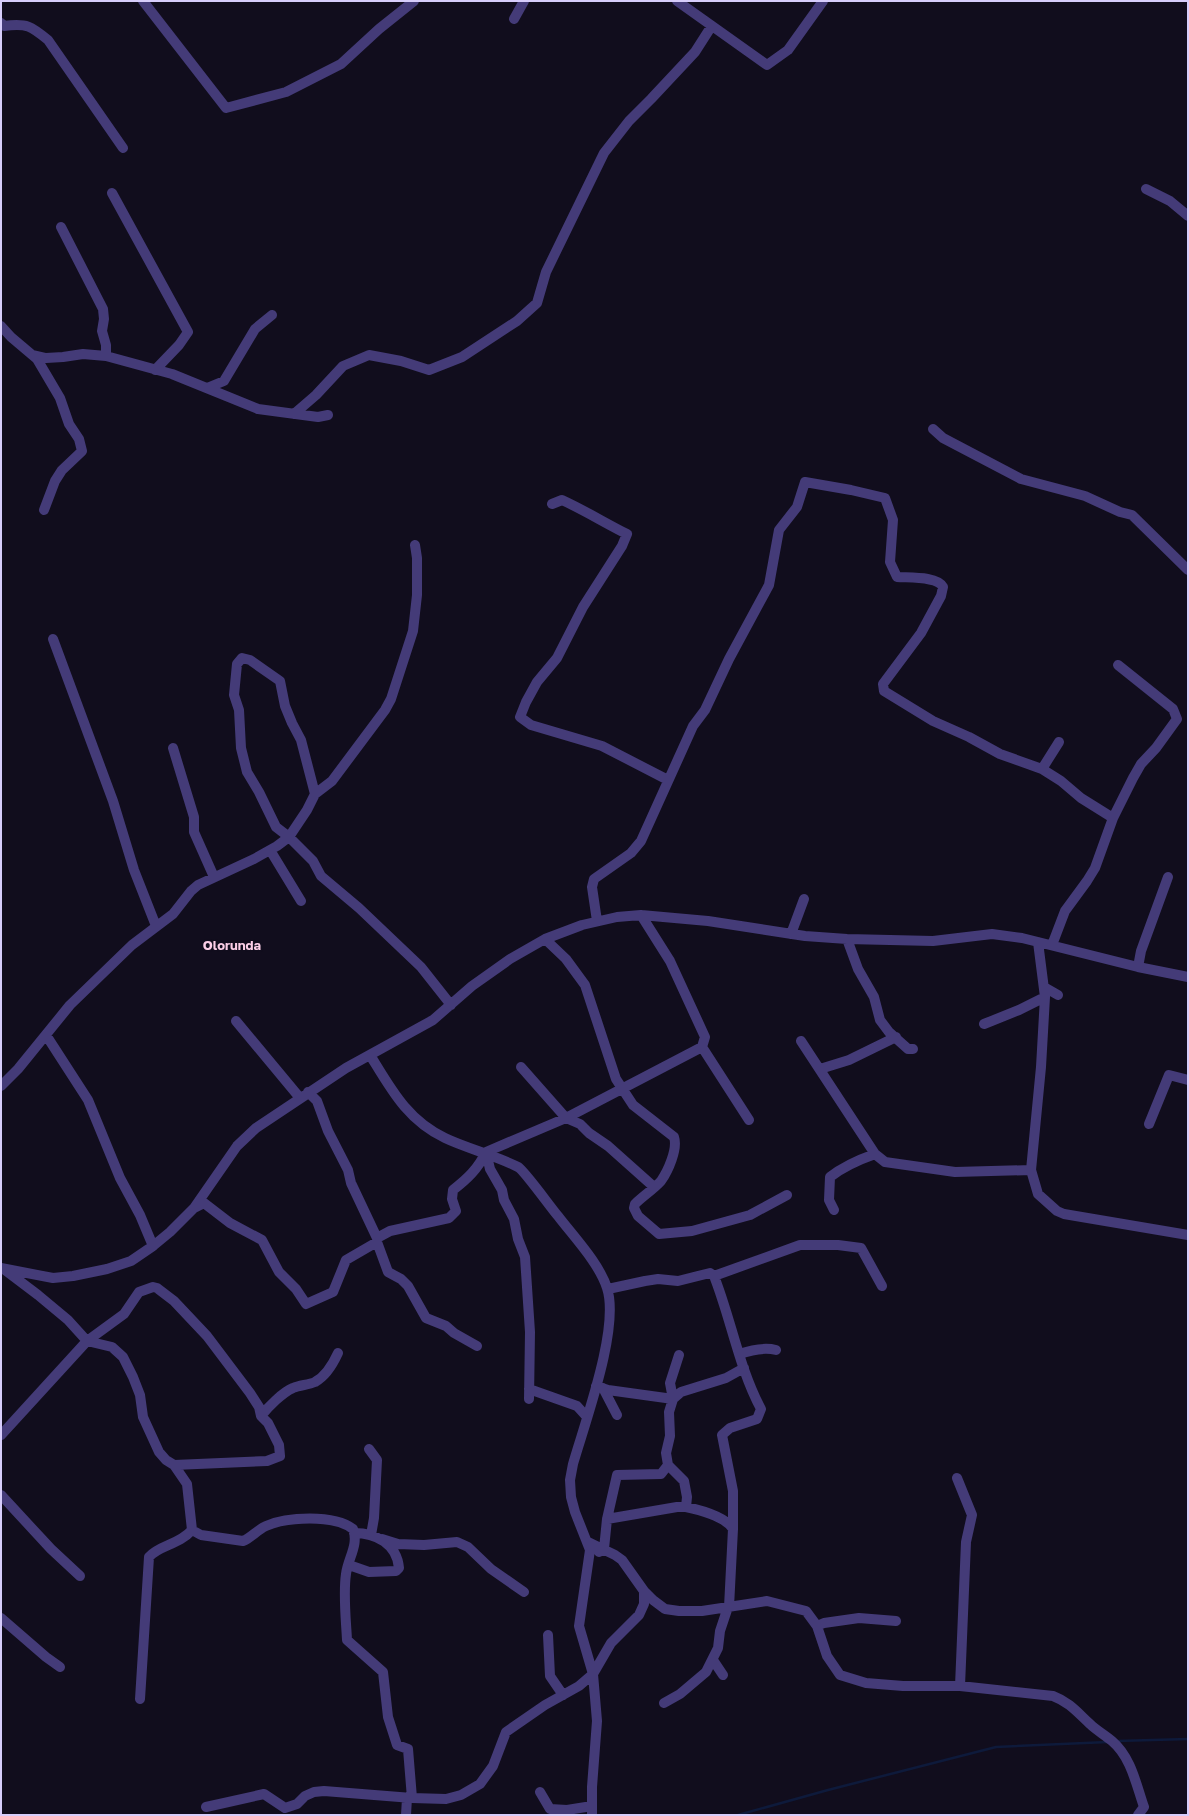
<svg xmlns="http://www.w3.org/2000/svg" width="1189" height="1816" font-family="'Golos Text',sans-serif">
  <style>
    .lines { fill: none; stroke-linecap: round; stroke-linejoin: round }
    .stream { stroke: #0e1a3b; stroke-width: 2.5 }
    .minor { stroke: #443b78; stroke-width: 10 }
    .labels { text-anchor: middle; stroke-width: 4; stroke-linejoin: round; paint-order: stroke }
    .quarter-label { font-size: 13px; font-weight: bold; fill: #fbcee6; stroke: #110d1d }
  </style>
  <rect width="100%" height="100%" fill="#110d1d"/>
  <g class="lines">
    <path class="stream" d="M1117,1741L1188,1739
      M738,1815L828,1790L996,1747L1108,1742"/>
    <path class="minor" d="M143,1L226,108L286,92L341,64L379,29L414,1
      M677,1L767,65L788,50L823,1
      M514,19L524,1
      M1,23L4,26C27,23 31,26 48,40L123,148
      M1146,189L1170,201L1188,216
      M112,193L188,332L179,345L155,370
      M61,227L103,309L104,319L102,331L106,345V356
      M1,326L11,337L37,359L60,398L69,424L79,439L82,451L62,470L55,481L44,510
      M33,355L46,358L63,357L83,354L106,356L172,374L258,409L318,417L328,415
      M207,388L224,381L255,329L272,315
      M294,414L316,395L343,366L369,355L401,361L429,370L462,357L517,321L537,303L546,272L604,153L629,121L651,99L695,52L711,27
      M933,429L943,438L1021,479L1085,496L1120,512L1132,515L1188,570
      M552,504L562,500C584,510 605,523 627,534L622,546L583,607L557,658L537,682L526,702L520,717L531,725L602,746L668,780
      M53,639L113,801L134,870L156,926
      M173,748L194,817V832L214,877
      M1042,769L1059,742
      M315,794L301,740L292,723L285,706L280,681L250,660L242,658L237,664L234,695L239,710L241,748L247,772L259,792L276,827L289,837L313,861L321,876L359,908L421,967L451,1005
      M270,850L301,901
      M597,921L592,887L594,879L631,853L641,841L693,726L705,710L729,659L769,585L779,530L797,507L805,482L851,490L885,498L893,520L890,562L897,577C909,578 937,576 943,587L941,596L921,633L883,684L884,691L933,721L969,737L1000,754L1042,769L1061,781L1081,798L1113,818
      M791,934L804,899
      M545,939L566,959L585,985L616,1079L633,1105L674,1137C678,1149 668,1171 661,1181C654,1189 643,1196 635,1204L634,1208L638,1216L659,1234L692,1231L750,1215L787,1195
      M847,939L858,969L874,997L880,1020L889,1032L908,1049H913
      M1038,942L1045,997L1041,1067L1031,1170L1038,1194L1057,1211L1064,1214L1188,1235
      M1052,945L1065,911L1087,881L1095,868L1113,818L1133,778L1141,764L1156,748L1177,719L1173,709L1118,665
      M1138,967L1141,951L1168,877
      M1044,987L1058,995
      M236,1021L300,1098
      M984,1024L1019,1010L1045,997
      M46,1035L88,1100L120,1178L140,1215L153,1246
      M801,1041L875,1154L885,1162L955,1172L1031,1170
      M702,1047L749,1120
      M370,1055C391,1089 407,1120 445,1138C468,1149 495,1155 518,1167C524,1170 551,1208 558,1216C574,1237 599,1263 607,1288C620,1328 585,1422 573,1464L570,1480L571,1497L575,1512L590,1550L579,1626L593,1674L597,1721L592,1787V1815
      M521,1067L566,1118L580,1124L589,1133L608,1146L654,1187
      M820,1069L849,1060L896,1037
      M1,1086L18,1069L70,1005L132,945L173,914L191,891L198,885L254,859L277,846L289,837L307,810L315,794L332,781L385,710L391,699L413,631L417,595V558L415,545
      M308,1092L317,1101L328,1131L348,1170L351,1183L377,1238L390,1231L449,1218L456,1211L452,1199L453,1190C467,1179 478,1169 486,1152L566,1118L702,1047L705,1037L670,961L641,915
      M1149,1124L1169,1075L1188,1080
      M486,1152L490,1169L502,1190L504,1200L514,1219L518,1239L525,1257L530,1332L529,1399
      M194,1208L204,1203L230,1223L262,1240L279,1272L296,1289L306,1304L333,1292L346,1260L377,1242V1238
      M834,1210L829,1200L830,1177C844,1166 858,1160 875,1154
      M377,1242L388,1272L401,1279L408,1286L426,1318L446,1326L454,1333L477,1346
      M1,1268L53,1278L73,1276L107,1269L131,1261L153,1246L170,1232L194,1208L237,1146L256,1128L346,1068L433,1020L472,986L510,959L545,939L582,925L617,917L641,915L708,921L805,936L847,939L933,941L992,934L1022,938L1138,967L1188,977
      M5,1270L38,1295L68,1320L87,1341L112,1347L123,1357L133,1377L140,1395L143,1417L159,1452L166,1460L174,1465L187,1484L192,1530C179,1545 159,1545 149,1557L140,1699
      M714,1276L800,1245H838L861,1248L882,1286
      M608,1289L645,1281L658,1279L678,1281L710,1273L714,1276C731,1319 739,1368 761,1409L757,1419L730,1428L722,1435L733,1491V1529L729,1607
      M739,1354C751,1350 764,1347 776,1350
      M596,1386L608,1390L673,1399L670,1383L679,1355
      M603,1388L617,1415
      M529,1389L577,1406L587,1417
      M261,1416C268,1407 283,1392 293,1388C300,1385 308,1385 315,1382C326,1376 333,1364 338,1353
      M1,1435L87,1341L124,1314L139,1292L153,1287L157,1288L174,1301L207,1336L250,1393L259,1407L261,1416L268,1423L279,1445L280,1456L267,1461L174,1465
      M369,1449L377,1460L374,1518L371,1535
      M957,1478L972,1515L966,1542L960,1686
      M1,1495L51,1549L80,1576
      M686,1507C700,1510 725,1516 733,1529
      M607,1519L677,1507H686L687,1497L684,1481L668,1465
      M192,1530L201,1535L243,1541C251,1538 257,1530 266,1526C286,1517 334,1514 353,1529C359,1545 348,1558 346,1574C343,1594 346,1620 347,1640L383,1672L388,1717L397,1745L408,1749L412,1798
      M382,1539L398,1544L424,1545L457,1542L468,1547L491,1569L524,1592
      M588,1542L615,1555L622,1560L644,1591L653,1600L665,1609L679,1611H702L767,1601L806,1611L817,1626L827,1656L840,1675L866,1683L903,1686H960L1053,1696C1069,1702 1077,1712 1090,1724C1096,1730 1105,1735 1112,1741C1131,1757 1136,1784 1144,1807L1138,1815
      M599,1552L604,1549L607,1519L617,1475L661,1474L668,1465L666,1453L670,1436L669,1412L673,1399L681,1392L726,1378L744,1368
      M349,1565L369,1572L396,1571L399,1568C397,1544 376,1533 354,1533
      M1,1618L46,1657L60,1667
      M817,1626L824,1623L859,1618L896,1621
      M548,1635L550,1676L563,1695
      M713,1660L723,1675
      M664,1703L680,1694L706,1672L718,1648L720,1631L728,1607
      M540,1792L550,1809L567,1810L592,1806
      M206,1807L264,1794L285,1808L297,1804L305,1796L314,1792L324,1791L412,1798L446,1799L461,1795L480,1784L493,1766L506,1732L545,1705L579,1686L593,1674L611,1643L639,1615L644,1604V1591
      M406,1815L407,1798"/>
  </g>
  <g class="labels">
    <g class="quarter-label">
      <text x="232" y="950">Olorunda</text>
    </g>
  </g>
  <rect width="1189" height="1816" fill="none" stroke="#d7cdfb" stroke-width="4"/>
</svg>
